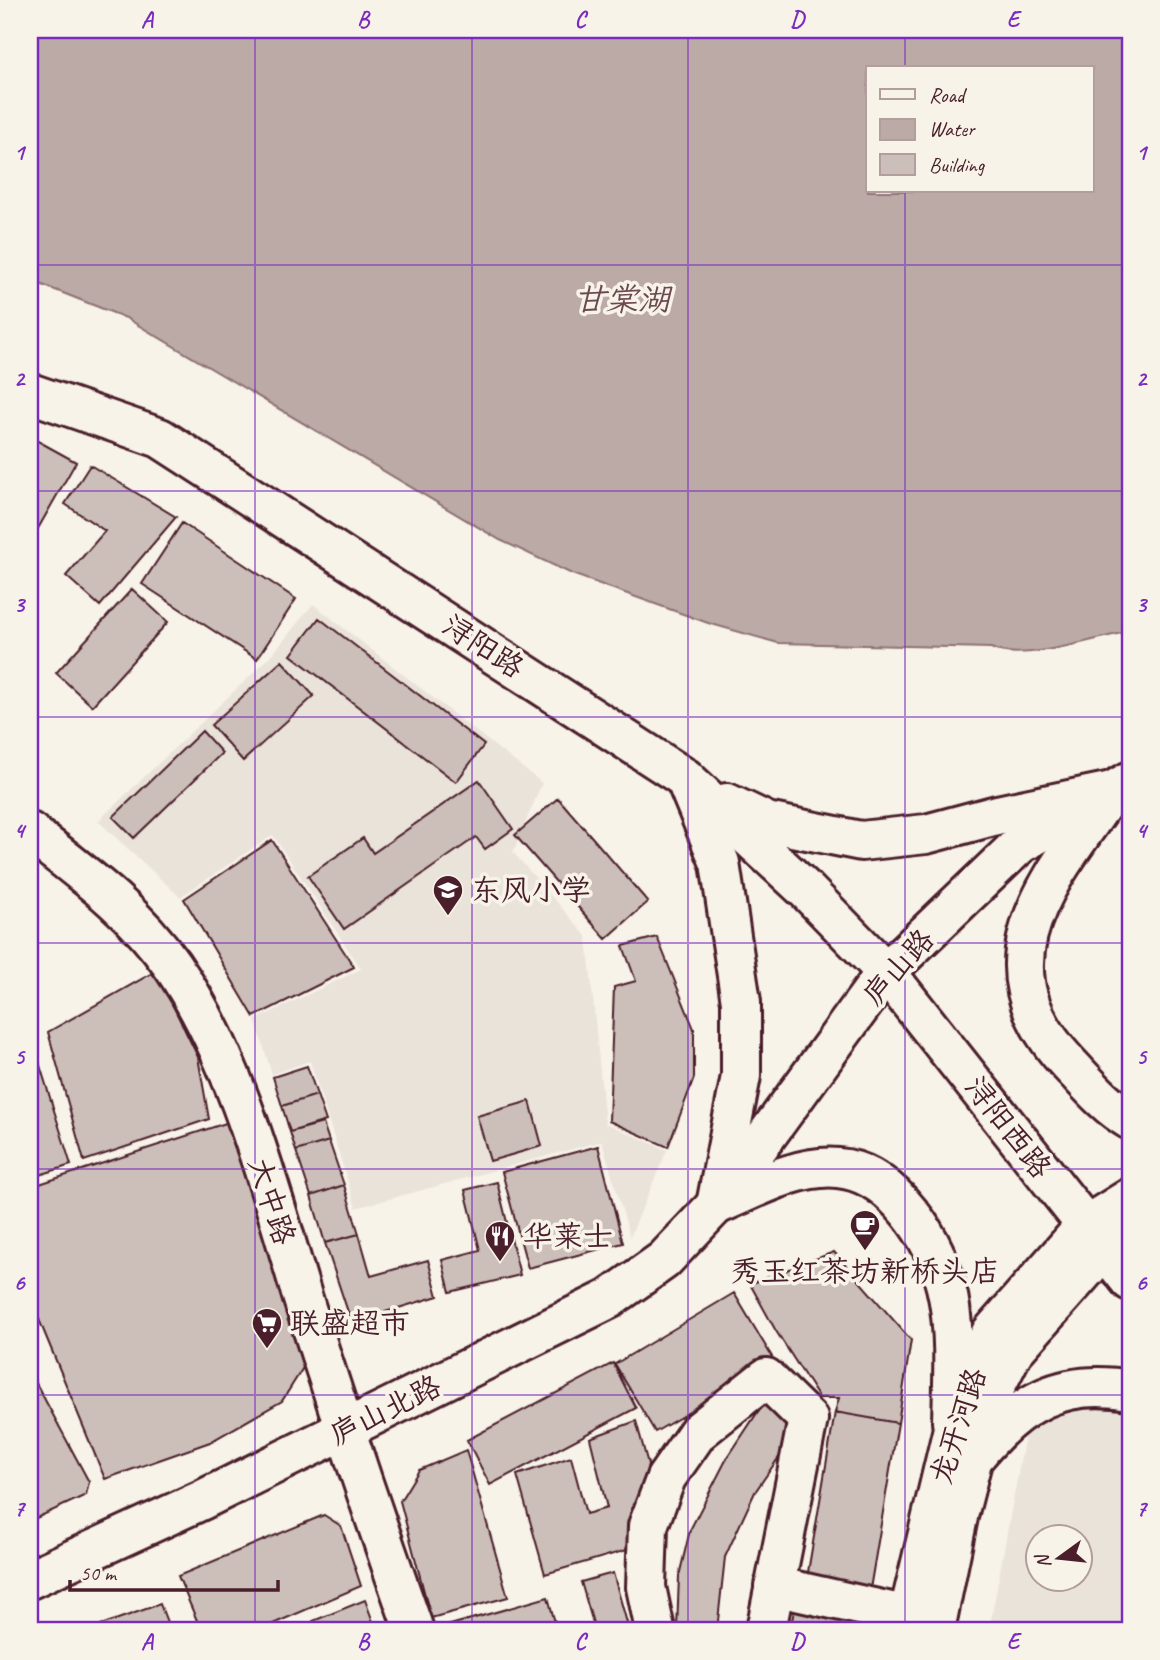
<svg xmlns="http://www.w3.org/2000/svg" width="1160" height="1660" font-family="Caveat,'LXGW WenKai TC',sans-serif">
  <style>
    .built { fill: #eae3da; fill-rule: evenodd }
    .water { fill: #bcaaa7; stroke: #8e7275; stroke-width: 2; fill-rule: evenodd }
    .building { fill: #ccbfb9; stroke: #4a1f2b; stroke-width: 2 }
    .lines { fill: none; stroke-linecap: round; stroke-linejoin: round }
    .minor-casing { stroke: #4a1f2b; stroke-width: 44 }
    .major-casing { stroke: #4a1f2b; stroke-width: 44 }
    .minor { stroke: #f7f3e8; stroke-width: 38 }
    .major { stroke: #f7f3e8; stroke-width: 38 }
    .grid { fill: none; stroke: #7b2cbf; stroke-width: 2; stroke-opacity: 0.55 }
    .labels { text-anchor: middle; stroke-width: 7; stroke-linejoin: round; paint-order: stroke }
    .street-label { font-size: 30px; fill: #4a1f2b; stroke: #f7f3e8 }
    .poi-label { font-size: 30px; fill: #4a1f2b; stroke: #f7f3e8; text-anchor: start }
    .water-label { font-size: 32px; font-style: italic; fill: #6c4950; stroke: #f7f3e8 }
    .neatline { fill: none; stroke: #7b2cbf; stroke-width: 2.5 }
    .grid-label { font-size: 23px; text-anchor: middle; font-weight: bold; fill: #7b2cbf }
  </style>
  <rect width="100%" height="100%" fill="#f7f3e8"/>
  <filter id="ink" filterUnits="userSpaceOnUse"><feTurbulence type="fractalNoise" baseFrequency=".0143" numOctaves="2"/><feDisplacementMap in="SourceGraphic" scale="14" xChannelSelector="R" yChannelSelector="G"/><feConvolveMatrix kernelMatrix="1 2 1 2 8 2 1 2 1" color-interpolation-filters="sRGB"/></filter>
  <g filter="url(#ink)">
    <path class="built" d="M313,604L542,783L513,852L587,937L605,1123L667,1150L630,1237L602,1141L356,1208L310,1061L272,1074L255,1020L361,969L273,835L180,897L98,821L270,657Z
      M1079,1407L1130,1409V1630H989L1025,1436L1042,1419ZM1038,1538H1080V1580H1038Z"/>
    <path class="water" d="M30,30H1130V631C1097,638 1020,663 991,648L778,643L708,623L572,574L500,540L126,318L30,280ZM868,68H1092V191H868Z"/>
    <path class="building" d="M36,440L76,462L36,532L30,528V451Z
      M90,465L176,517L100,606L66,576L105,531L65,504Z
      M182,523L296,599L257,659L142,584Z
      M132,589L168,622L92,706L56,673Z
      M319,618L484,745L456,782L291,655Z
      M282,661L314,696L243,761L211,725Z
      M202,731L222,753L134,838L113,817Z
      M479,780L513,829L485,849L476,837L344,929L308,876L363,838L373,853Z
      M558,798L648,902L606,939L515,835Z
      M272,840L354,967L254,1017L184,899Z
      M657,937L694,1029V1078L668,1147L609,1121L614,987L636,981L623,946Z
      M156,971L198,1057L209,1119L84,1161L48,1032Z
      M33,1043L71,1165L30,1178V1044Z
      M307,1066L317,1095L282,1106L273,1077Z
      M317,1095L326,1121L290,1132L282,1106Z
      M530,1101L542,1146L490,1161L477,1116Z
      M229,1122L304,1366L282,1401L210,1442L105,1479L38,1317L30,1319V1187Z
      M323,1123L329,1141L296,1151L290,1132Z
      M329,1141L344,1185L311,1196L296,1151Z
      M598,1146L623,1243L528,1268L502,1172Z
      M497,1182L520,1275L450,1292L442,1260L480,1250L465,1190Z
      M344,1185L359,1234L325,1243L311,1196Z
      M359,1234L371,1276L428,1260L438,1296L362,1319L350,1318L325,1243Z
      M834,1252L911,1340L898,1423L835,1412L839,1398H819L776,1331L750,1284Z
      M734,1293L775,1362L655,1432L615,1364Z
      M613,1363L636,1408L490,1485L467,1440Z
      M30,1372L89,1482L86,1495L30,1521V1476L35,1474L30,1464Z
      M763,1404L799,1428L755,1492L725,1557L717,1630H677L679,1576L690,1530L726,1460Z
      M835,1412L898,1423L870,1589L807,1578Z
      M636,1421L648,1464L627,1550L545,1574L517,1475L571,1457L586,1514L607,1508L590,1438Z
      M466,1450L508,1597L431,1618L400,1501L419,1470Z
      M324,1515L341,1526L361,1586L259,1630H201L178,1576Z
      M613,1573L629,1630H595L581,1582Z
      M548,1597L557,1630H441L440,1628Z
      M365,1600L376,1630H316L313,1621Z
      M160,1604L170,1630H87Z
      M794,1611L864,1625L863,1630H790Z"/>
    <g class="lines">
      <g class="minor-casing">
        <path id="minor" d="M685,778L720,863L741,1002V1076L716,1205
          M30,832C81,872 135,911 172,965C237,1059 270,1190 303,1299C338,1410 375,1520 414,1630
          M886,972L1020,844L1130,781
          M716,1205C753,1190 797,1164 838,1168C864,1170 885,1185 902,1204C961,1269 954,1340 952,1422
          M774,1586L909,1616
          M655,1630L646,1587L648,1526L666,1478L698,1432L766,1378L808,1419L766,1630"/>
      </g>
      <g class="major-casing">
        <path id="major" d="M30,393L160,438L685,778L806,890L886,972L1130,1281
          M1112,791C1050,880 974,962 1068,1063C1088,1084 1105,1105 1130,1120
          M727,803L767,822L861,841L926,834L997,815L1112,791
          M976,1455C1019,1403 1061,1378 1130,1390
          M30,1579L202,1500L609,1299L664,1260L716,1205L886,972
          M905,1630L960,1399L991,1333L1085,1226L1130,1198
          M935,1630L959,1512L987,1403L1013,1352L1104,1249L1130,1233"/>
      </g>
      <use href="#minor" class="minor"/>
      <use href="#major" class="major"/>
    </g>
  </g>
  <path class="grid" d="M255,30V1630M472,30V1630M688,30V1630M905,30V68M905,191V1630M30,265H1130M30,491H1130M30,717H1130M30,943H1130M30,1169H1130M30,1395H1130"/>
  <defs>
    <g id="school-pin" transform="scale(1.575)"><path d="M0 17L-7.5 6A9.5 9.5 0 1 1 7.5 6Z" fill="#4a1f2b" stroke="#f7f3e8"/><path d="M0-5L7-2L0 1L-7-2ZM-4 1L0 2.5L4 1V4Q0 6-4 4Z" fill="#fff"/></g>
    <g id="cafe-pin" transform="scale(1.575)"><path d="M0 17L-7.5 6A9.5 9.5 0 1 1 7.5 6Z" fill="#4a1f2b" stroke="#f7f3e8"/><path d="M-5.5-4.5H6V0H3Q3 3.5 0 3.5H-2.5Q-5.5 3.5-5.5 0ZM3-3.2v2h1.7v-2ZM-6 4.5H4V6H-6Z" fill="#fff"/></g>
    <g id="restaurant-pin" transform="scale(1.575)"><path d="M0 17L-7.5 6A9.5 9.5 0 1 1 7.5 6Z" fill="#4a1f2b" stroke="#f7f3e8"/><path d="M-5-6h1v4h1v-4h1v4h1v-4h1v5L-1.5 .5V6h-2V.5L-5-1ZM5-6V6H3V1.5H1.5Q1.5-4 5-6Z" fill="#fff"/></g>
    <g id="supermarket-pin" transform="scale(1.575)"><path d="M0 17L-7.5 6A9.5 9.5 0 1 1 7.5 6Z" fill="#4a1f2b" stroke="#f7f3e8"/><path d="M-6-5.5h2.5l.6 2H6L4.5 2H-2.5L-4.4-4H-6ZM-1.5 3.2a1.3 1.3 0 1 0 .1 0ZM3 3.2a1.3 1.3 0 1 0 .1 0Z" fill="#fff"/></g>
  </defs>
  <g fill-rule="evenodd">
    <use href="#school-pin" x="448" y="890"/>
    <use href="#cafe-pin" x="865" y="1225"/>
    <use href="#restaurant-pin" x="500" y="1236"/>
    <use href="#supermarket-pin" x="267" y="1323"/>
  </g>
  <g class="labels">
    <g class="street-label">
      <text transform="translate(483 646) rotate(33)" y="10">浔阳路</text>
      <text transform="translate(898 967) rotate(-48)" y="10">庐山路</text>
      <text transform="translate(1008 1127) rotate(52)" y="10">浔阳西路</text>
      <text transform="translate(272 1201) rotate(72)" y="10">大中路</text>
      <text transform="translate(385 1410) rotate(-26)" y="10">庐山北路</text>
      <text transform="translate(958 1426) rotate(-72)" y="10">龙开河路</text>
    </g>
    <g class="poi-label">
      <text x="471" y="900">东风小学</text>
      <text x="523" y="1246">华莱士</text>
      <text x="865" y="1281" text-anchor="middle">秀玉红茶坊新桥头店</text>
      <text x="290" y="1333">联盛超市</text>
    </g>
    <g class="water-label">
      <text x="622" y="310">甘棠湖</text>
    </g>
  </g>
  <rect width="1160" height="1660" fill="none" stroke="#f7f3e8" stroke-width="77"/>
  <rect x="866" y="66" width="228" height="126" fill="#f7f3e8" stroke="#b29e9c" stroke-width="2"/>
  <rect x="880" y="89" width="35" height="10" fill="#f7f3e8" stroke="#b29e9c" stroke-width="2"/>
  <text x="929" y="102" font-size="21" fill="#4a1f2b">Road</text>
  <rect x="880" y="119" width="35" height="21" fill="#bcaaa7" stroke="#b29e9c" stroke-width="2"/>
  <text x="929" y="136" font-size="21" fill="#4a1f2b">Water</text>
  <rect x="880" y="154" width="35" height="21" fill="#ccbfb9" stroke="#b29e9c" stroke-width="2"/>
  <text x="929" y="172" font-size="21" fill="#4a1f2b">Building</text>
  <g transform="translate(1059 1558) rotate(255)"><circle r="33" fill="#f7f3e8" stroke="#b29e9c" stroke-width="2"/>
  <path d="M0-5L12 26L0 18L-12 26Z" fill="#4a1f2b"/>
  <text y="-10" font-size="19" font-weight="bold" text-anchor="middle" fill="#4a1f2b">N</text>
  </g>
  <path d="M70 1580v10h208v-10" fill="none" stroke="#4a1f2b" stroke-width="3.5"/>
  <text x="80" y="1580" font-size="21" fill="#4a1f2b" stroke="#f7f3e8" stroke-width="5" paint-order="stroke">50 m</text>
  <rect x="38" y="38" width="1084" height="1584" class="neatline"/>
  <g class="grid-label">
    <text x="147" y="27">A</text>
    <text x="363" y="27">B</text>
    <text x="580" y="27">C</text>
    <text x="797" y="27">D</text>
    <text x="1013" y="27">E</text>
    <text x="19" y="160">1</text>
    <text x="1141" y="160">1</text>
    <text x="19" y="386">2</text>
    <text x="1141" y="386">2</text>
    <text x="19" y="612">3</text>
    <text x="1141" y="612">3</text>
    <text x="19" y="838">4</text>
    <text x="1141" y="838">4</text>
    <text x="19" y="1064">5</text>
    <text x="1141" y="1064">5</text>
    <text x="19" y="1290">6</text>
    <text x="1141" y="1290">6</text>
    <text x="19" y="1516">7</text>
    <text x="1141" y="1516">7</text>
    <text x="147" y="1649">A</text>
    <text x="363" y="1649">B</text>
    <text x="580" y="1649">C</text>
    <text x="797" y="1649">D</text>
    <text x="1013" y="1649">E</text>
  </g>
</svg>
